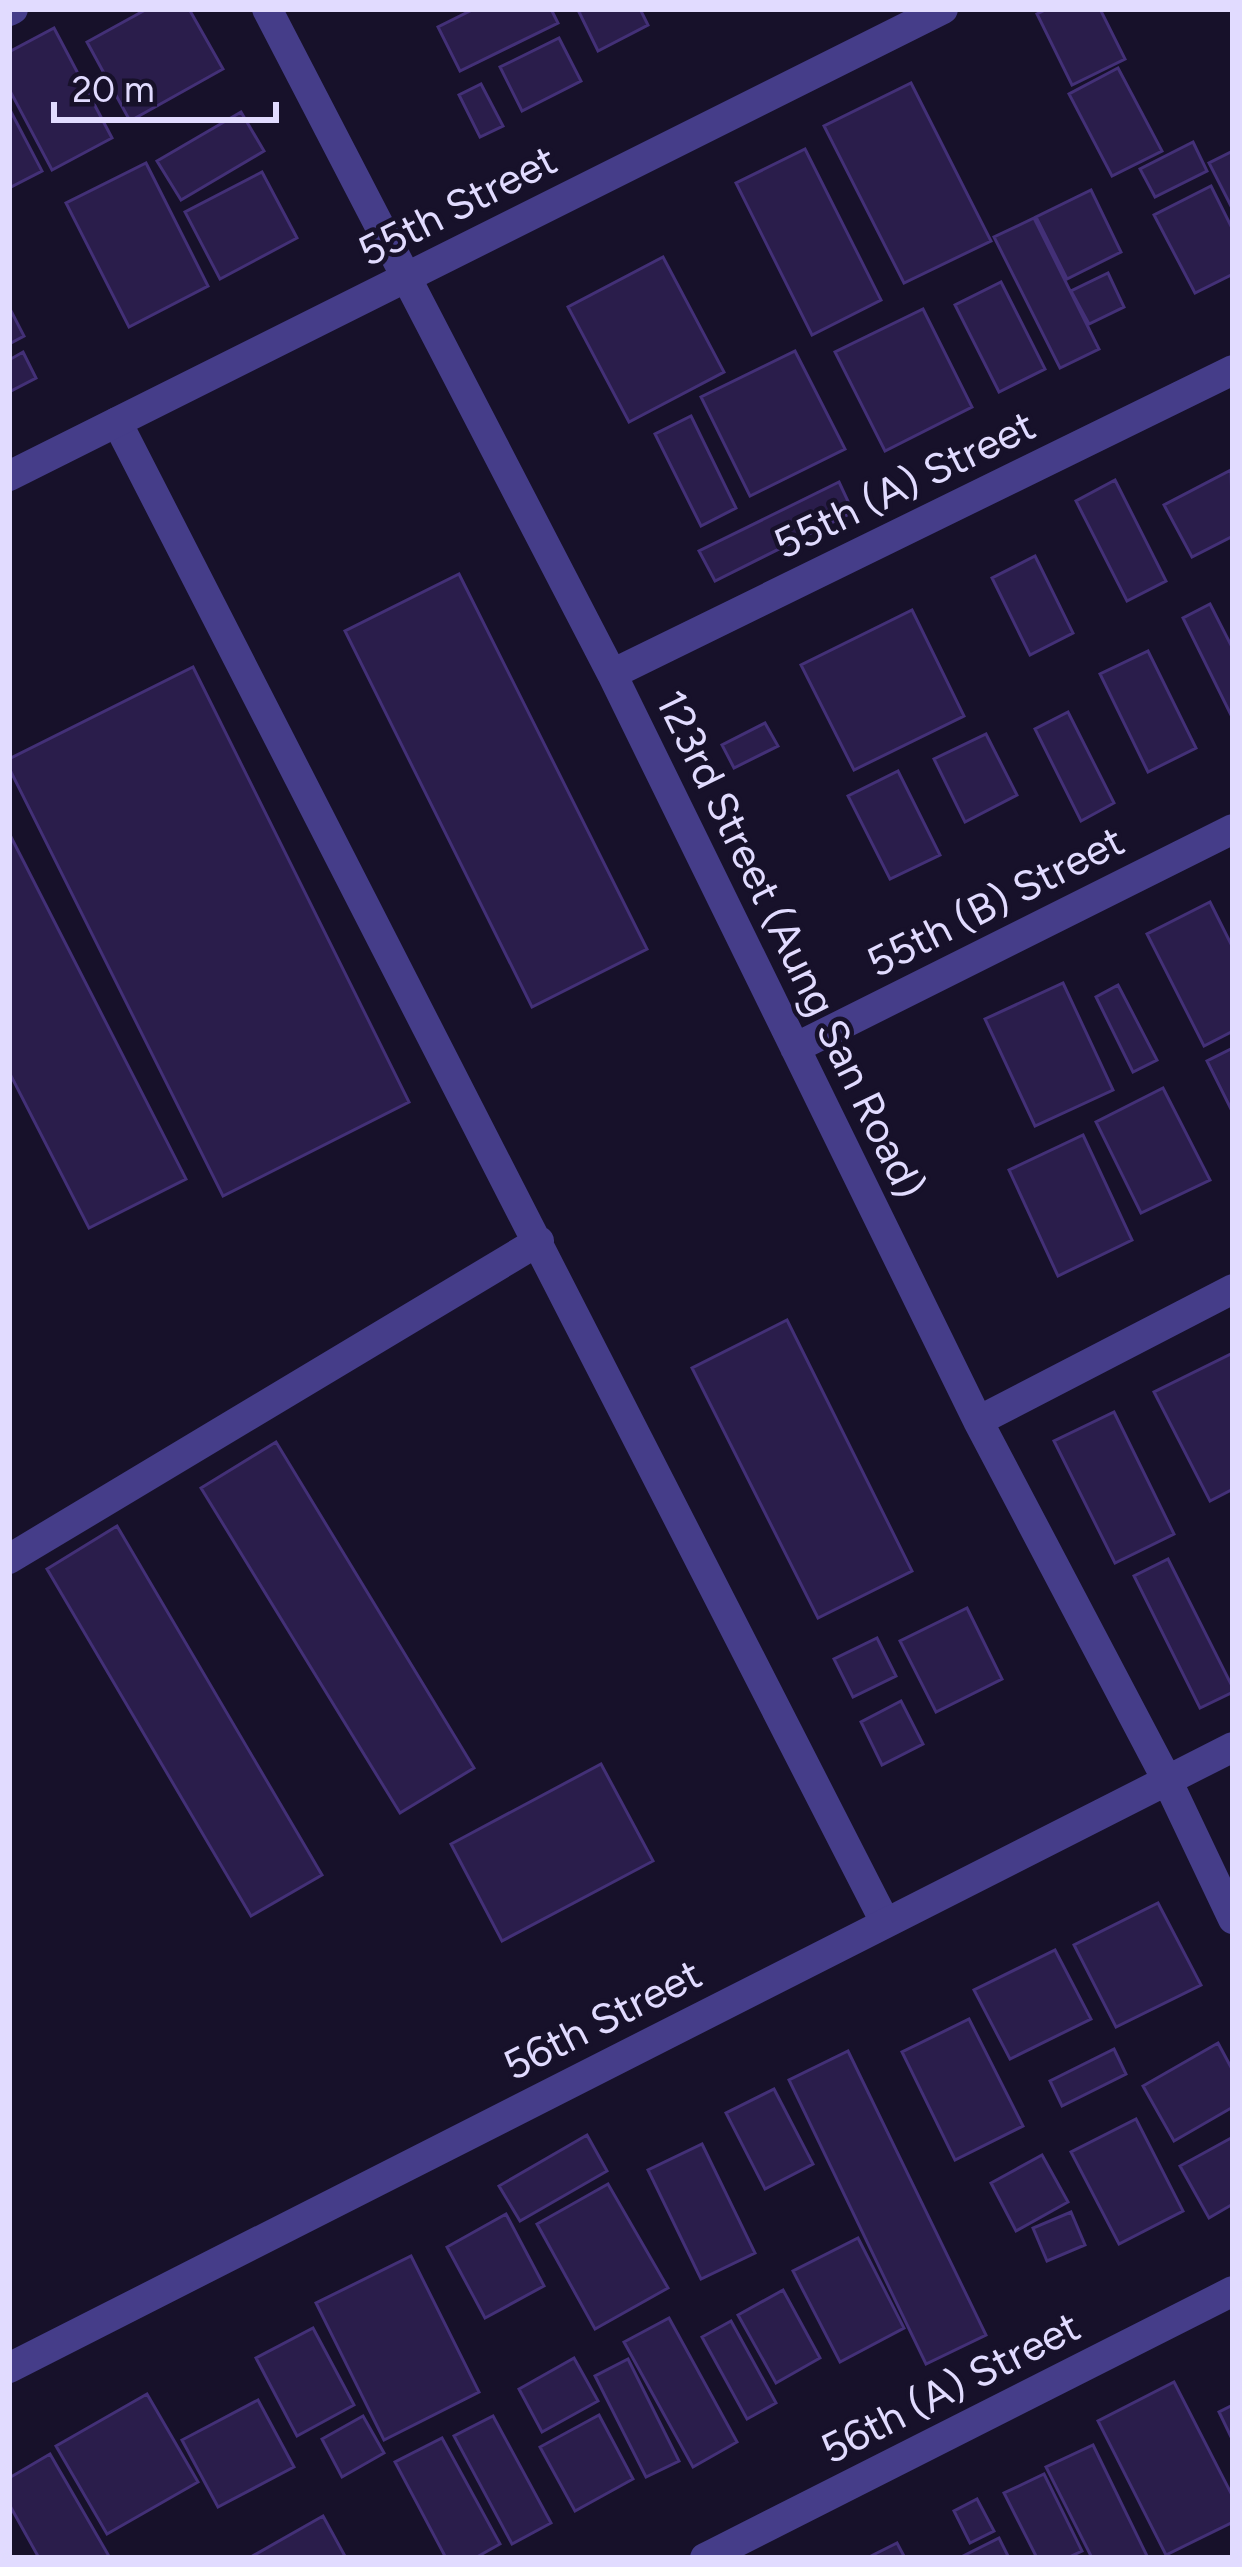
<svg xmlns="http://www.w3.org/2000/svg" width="1242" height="2567" font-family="Figtree,sans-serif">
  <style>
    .building { fill: #2a1d4b; stroke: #433077; stroke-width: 3 }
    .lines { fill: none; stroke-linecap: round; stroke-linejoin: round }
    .service { stroke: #453d89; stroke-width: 30 }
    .minor { stroke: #453d89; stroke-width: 30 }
    .labels { text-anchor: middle; stroke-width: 9; stroke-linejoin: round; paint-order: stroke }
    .street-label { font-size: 42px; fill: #e1dbff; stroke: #17112a }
  </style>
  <rect width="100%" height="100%" fill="#17112a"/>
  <path class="building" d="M147,9H189L223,69L130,121L87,42Z
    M474,9H551L558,23L460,71L438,27Z
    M584,9H640L648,25L598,51L579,12Z
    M1047,9H1100L1125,59L1072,85L1037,14Z
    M54,28L112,138L52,170L9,89V52Z
    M559,38L581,81L522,111L500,67Z
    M1118,68L1162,151L1112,176L1069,94Z
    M911,83L991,241L904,283L824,126Z
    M481,84L503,126L480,137L459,95Z
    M9,108L42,171L9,188Z
    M241,112L264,151L181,200L157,161Z
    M1193,142L1207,171L1155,197L1140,169Z
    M805,149L881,300L812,335L736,183Z
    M1233,151V210L1209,163Z
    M146,163L208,286L129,327L66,203Z
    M262,172L297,238L220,279L185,212Z
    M1211,186L1233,230V274L1195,293L1154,215Z
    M1091,190L1121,252L1067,279L1036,217Z
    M1034,218L1099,349L1060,368L994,237Z
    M663,257L724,372L629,422L568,307Z
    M1108,273L1124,307L1089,324L1071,291Z
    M1001,282L1045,369L999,392L955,305Z
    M9,307L24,336L9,344Z
    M923,309L972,407L885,451L835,352Z
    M795,351L845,449L750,496L701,397Z
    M23,352L36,378L9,392V360Z
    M691,416L736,508L701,526L655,434Z
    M1231,470L1233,536L1192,557L1164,505Z
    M1115,480L1166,581L1127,601L1076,501Z
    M839,482L853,512L715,581L699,551Z
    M1035,556L1073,633L1030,655L992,578Z
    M459,574L647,949L532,1007L345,631Z
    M1210,604L1233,649V719L1183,618Z
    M912,610L964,716L854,770L801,665Z
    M1148,651L1196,748L1148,772L1100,674Z
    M193,667L409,1102L223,1196L9,768V759Z
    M1068,712L1114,803L1081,821L1035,729Z
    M765,723L778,746L734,768L722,745Z
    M986,734L1017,795L965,822L934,759Z
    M898,771L940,855L890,879L848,796Z
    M9,833L186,1179L89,1228L9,1072Z
    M1210,902L1233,948V1031L1204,1046L1147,934Z
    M1063,983L1113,1090L1035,1126L985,1019Z
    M1118,985L1157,1060L1133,1072L1096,997Z
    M1233,1048V1113L1207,1061Z
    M1163,1088L1210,1180L1141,1213L1096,1122Z
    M1083,1135L1132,1240L1058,1276L1009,1170Z
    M787,1320L912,1571L818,1618L692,1368Z
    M1233,1353V1489L1210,1501L1154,1392Z
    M1114,1412L1174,1534L1115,1563L1054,1441Z
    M276,1442L474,1768L400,1813L201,1488Z
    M117,1526L322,1875L251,1916L47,1569Z
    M1168,1559L1233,1688V1692L1200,1708L1134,1576Z
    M967,1608L1002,1679L936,1712L900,1641Z
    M877,1638L896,1676L853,1697L834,1659Z
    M901,1701L923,1744L882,1765L861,1722Z
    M601,1764L653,1861L502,1941L451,1844Z
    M1158,1903L1201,1985L1116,2027L1074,1945Z
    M1055,1950L1091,2019L1010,2059L974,1990Z
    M969,2019L1023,2126L955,2160L902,2052Z
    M1218,2043L1233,2071V2107L1174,2141L1143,2086Z
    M1114,2049L1126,2074L1062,2106L1050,2081Z
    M848,2051L986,2335L926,2364L789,2080Z
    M774,2089L813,2164L765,2189L726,2113Z
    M1136,2119L1183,2211L1119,2244L1071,2152Z
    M587,2135L607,2171L520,2221L499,2186Z
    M1233,2137V2204L1209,2218L1180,2166Z
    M702,2144L755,2253L701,2279L648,2170Z
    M1042,2155L1068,2202L1016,2231L991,2183Z
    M608,2184L668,2288L595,2329L537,2224Z
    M1071,2212L1085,2245L1047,2261L1033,2228Z
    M506,2214L544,2286L485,2318L447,2247Z
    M858,2238L904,2328L840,2362L793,2271Z
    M411,2256L479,2392L384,2440L316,2303Z
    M783,2290L820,2358L776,2383L738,2315Z
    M669,2318L737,2442L693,2467L624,2342Z
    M731,2321L776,2403L747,2419L702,2337Z
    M313,2328L354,2405L297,2436L256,2358Z
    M574,2358L598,2401L542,2432L519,2389Z
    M628,2359L679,2461L646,2477L595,2376Z
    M1174,2382L1233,2497V2522L1166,2555L1098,2421Z
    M147,2394L198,2482L107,2534L56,2446Z
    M258,2400L294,2467L218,2507L182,2440Z
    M1233,2405V2441L1219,2412Z
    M599,2415L633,2479L575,2511L540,2447Z
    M363,2416L384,2453L342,2477L322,2439Z
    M493,2416L551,2523L512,2544L454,2436Z
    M442,2438L500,2544L475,2558H446L395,2462Z
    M1093,2445L1148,2558H1092L1046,2467Z
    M50,2454L110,2558H39L9,2504V2478Z
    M1044,2474L1082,2551L1067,2558H1037L1004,2493Z
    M977,2499L994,2531L970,2543L954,2511Z
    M323,2516L346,2558H249Z
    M999,2538L1009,2558H959Z
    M897,2543L905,2558H867Z"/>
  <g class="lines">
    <path class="service" d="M117,422L885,1922
      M9,1559L539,1241"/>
    <path class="minor" d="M267,9L612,674L978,1421L1167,1780L1233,1919
      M9,11L13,9
      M9,476L943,9
      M612,674L1233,370
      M795,1048L1233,829
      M978,1421L1233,1289
      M9,2368L1233,1747
      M705,2558L1233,2291"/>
  </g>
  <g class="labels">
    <g class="street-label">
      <text transform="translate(457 205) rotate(-27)" y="15">55th Street</text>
      <text transform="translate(904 484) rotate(-26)" y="15">55th (A) Street</text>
      <text transform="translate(995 901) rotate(-27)" y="15">55th (B) Street</text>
      <text transform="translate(791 944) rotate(64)" y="15">123rd Street (Aung San Road)</text>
      <text transform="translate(602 2019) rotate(-27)" y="15">56th Street</text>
      <text transform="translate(950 2387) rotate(-27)" y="15">56th (A) Street</text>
    </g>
  </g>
  <rect width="1242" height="2567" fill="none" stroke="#e1dbff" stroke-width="24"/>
  <path d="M54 102v18h222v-18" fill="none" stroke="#e1dbff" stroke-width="6"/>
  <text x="72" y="102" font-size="36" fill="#e1dbff" stroke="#17112a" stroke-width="9" paint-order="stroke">20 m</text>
</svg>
